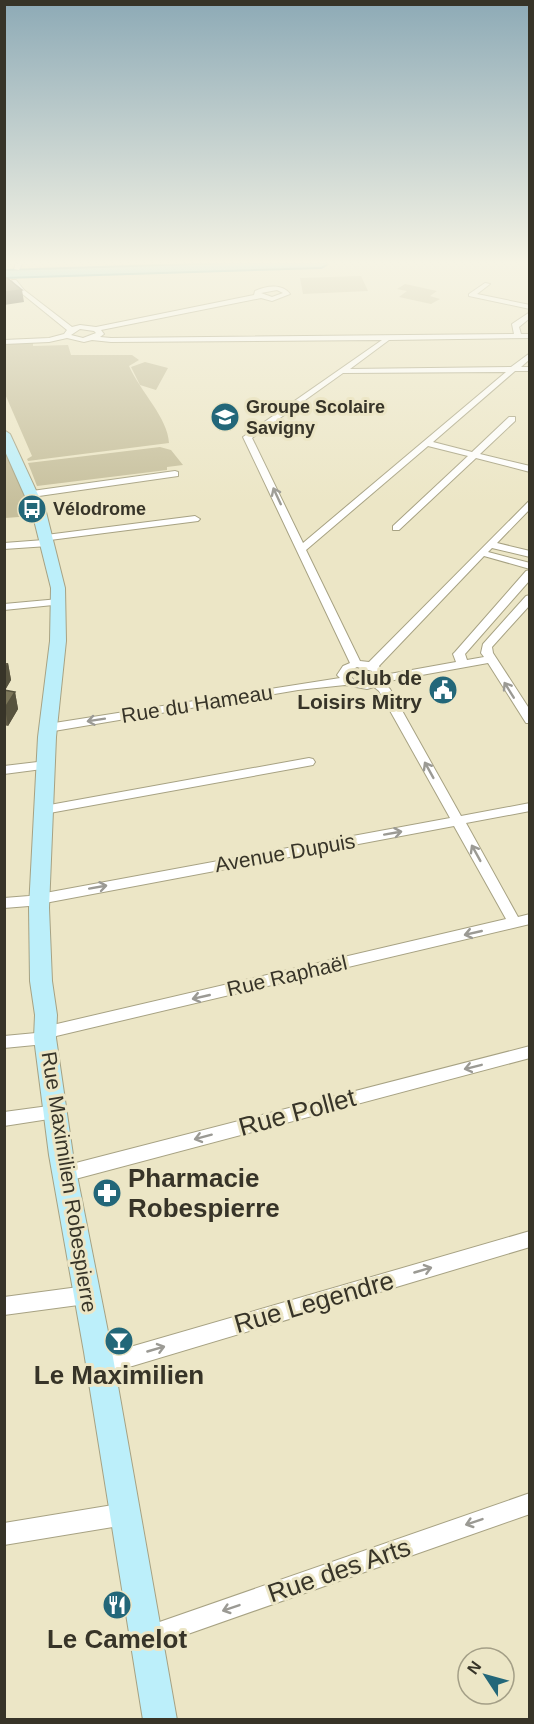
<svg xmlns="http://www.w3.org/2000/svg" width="534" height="1724" font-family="Helvetica,sans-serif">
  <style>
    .green { fill: #c6bf9c }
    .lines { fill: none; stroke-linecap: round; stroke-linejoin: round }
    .street-casing { stroke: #a7a283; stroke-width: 2 }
    .secondary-casing { stroke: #a7a283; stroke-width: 2 }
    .primary-casing { stroke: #2795a9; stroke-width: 4 }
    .street { fill: #fff; fill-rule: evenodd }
    .secondary { fill: #bceffa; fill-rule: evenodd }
    .primary { fill: #78dff5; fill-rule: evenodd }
    .wall { fill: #6b654d }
    .shaded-wall { fill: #57533e }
    .building { fill: #7c7659; stroke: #57533e; stroke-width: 1.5 }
    .oneway { stroke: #9b9a94 }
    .labels { text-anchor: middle; stroke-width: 6; stroke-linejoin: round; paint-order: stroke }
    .far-poi-label { font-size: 18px; font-weight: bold; fill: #373428; stroke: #ece6c6; text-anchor: start }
    .poi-label { font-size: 21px; font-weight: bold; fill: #373428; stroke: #ece6c6; text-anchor: end }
    .street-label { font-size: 21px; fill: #373428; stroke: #ece6c6 }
    .near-street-label { font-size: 26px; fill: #373428; stroke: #ece6c6 }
    .near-poi-label { font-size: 26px; font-weight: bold; fill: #373428; stroke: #ece6c6 }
  </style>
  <rect width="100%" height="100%" fill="#ece6c6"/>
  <path class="green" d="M361,276L368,291L303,294L300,278Z
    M405,284L437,291L430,296L440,299L431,304L399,297L407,291L397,289Z
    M33,341V346L68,345L71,355H132L139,360L129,366C140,391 168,418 169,443L28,461L27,459L32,456L5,394L4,345Z
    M145,362L168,368L156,390L140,385L131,367Z
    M5,447L33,516L5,518Z
    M160,447L171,450L183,465L167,467V470L37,486L28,463Z"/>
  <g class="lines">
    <g class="street-casing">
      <path id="street" d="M16,264H22L19,270L14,269Z
        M12,280H16L24,290L72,327L80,325L96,327L254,295L255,291C266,286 282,283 290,294L272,301L261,298L101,330L104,334L100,337L111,338L514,334L512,324L530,312V318L519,327L521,334H530V338L389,340L350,369L511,367L530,353V359L521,367H530V371H515L433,442L472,452L509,417H515V421L480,454L530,466V472L476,458L399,530H393V526L468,456L428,446L306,550L360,661L369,662L530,500V509L497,543L530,551V557L492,548L488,552L530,563V569L484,556L379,666L384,675L456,662L453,654L455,652L526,571L530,570V580L465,654L467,660L484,657L481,653L483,644L526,596L530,595V605L492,647L493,653L530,710V723H526L488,663L383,682L390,689L461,816L530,803V811L466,823L518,917L530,914V924L52,1037L51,1042L45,1044L4,1048V1036L36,1033L39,1029L44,1027L506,919L454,826L29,906L4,908V898L29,896L450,818L379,691L374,687L367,689L345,685L298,690L48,732L44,731L42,728L48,724L340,678L337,675L343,666L350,663L243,437L382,340L111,342L92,340L84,342L67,338L49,342L4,344V340L49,338L64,334L67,330L20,292ZM277,290L283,293L272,297L261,293ZM80,329L94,331L96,333L83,338L71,335ZM506,372L303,543L252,438L343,373ZM357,667L372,671L374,678L365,682L355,681L349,675L351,670Z
        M485,283L490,284L477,294L530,305V309L469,296V294Z
        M175,471L178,472V476L32,497L27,494L32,491Z
        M195,516L200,519L198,521L50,540L53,543L48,546L4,549V543L44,540L41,538L46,535Z
        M59,599L63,600V604L4,610V604Z
        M309,758L313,759L315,762L313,765L44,814L38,810L44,806Z
        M46,761L52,765L50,768L4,774V766Z
        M530,1046V1058L64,1182L58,1179L55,1174L58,1169L64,1166Z
        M56,1105L62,1107L64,1112L62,1117L4,1126V1112Z
        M530,1231V1247L99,1376L92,1373L89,1366L92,1359L99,1356Z
        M86,1286L93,1289L95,1295L93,1301L86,1304L4,1315V1297Z
        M530,1493V1514L148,1648L140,1645L137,1637L140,1629L148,1626Z
        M125,1503L132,1507L136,1514L132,1521L125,1525L4,1545V1523Z"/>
    </g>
    <g class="secondary-casing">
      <path id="secondary" d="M4,430L10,434L46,512L65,588L66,641L56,737L49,908L52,981L57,1015L56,1038L73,1155L112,1352L177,1720H143L84,1352L49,1155L34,1038L35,1015L30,981L29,908L38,737L50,641L51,588L32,512L4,449Z"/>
    </g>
    <g class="primary-casing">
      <path id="primary" d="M225,264H326L321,267L4,277V271Z"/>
    </g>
    <use href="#street" class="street"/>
    <use href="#secondary" class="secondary"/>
    <use href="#primary" class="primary"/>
  </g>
  <path class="wall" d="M4,663H8L11,680L5,690L15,692L18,709L8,726L4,725Z"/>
  <path class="shaded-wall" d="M22,290L24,302L4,305V292Z
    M8,663L11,680L4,692V669Z
    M15,692L18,709L8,726L5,708Z"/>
  <path class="building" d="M4,278H7L22,290L4,292Z
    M4,690L15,692L5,708H4Z"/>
  <defs><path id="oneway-shaft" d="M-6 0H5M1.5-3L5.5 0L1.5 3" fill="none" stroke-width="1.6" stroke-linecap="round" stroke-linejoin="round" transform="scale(1.5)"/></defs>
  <g class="oneway">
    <use href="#oneway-shaft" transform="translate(277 496) rotate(-115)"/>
    <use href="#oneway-shaft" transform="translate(509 690) rotate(-122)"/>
    <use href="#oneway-shaft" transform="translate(96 720) rotate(171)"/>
    <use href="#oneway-shaft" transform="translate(429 770) rotate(-119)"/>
    <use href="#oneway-shaft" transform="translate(393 833) rotate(-10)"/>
    <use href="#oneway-shaft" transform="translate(476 853) rotate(-119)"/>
    <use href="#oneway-shaft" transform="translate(98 887) rotate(-10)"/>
    <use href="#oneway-shaft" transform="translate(473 933) rotate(167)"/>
    <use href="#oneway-shaft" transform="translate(201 997) rotate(167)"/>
    <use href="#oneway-shaft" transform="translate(473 1067) rotate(166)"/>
    <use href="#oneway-shaft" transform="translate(203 1137) rotate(165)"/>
    <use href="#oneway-shaft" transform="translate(423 1270) rotate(-16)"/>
    <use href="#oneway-shaft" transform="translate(156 1349) rotate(-16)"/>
    <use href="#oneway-shaft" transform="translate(474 1522) rotate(161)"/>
    <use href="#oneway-shaft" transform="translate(231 1608) rotate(161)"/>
  </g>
  <linearGradient id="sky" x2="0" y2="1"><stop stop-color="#8daab6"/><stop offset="0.52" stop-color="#f6f4e5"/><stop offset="1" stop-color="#f6f4e5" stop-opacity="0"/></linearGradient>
  <rect width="534" height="505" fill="url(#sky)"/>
  <defs>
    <g id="school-disc" transform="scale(1.5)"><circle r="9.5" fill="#236779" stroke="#ece6c6"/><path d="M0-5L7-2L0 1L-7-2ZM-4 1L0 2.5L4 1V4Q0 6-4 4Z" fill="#fff"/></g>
    <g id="bus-disc" transform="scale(1.5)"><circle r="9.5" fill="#236779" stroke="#ece6c6"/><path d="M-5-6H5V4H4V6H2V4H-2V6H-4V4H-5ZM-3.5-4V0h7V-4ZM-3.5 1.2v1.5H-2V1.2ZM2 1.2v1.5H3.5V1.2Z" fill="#fff"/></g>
    <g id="civic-disc" transform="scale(1.5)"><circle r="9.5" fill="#236779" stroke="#ece6c6"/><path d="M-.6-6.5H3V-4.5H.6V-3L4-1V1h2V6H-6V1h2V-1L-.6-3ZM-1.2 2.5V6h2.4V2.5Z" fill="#fff"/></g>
    <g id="pharmacy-disc" transform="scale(1.5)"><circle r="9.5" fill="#236779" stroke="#ece6c6"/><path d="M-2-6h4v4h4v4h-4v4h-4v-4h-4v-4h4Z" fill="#fff"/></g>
    <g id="bar-disc" transform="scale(1.5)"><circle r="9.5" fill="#236779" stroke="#ece6c6"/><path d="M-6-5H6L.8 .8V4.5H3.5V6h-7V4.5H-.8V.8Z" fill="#fff"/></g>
    <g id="restaurant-disc" transform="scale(1.5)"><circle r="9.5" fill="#236779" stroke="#ece6c6"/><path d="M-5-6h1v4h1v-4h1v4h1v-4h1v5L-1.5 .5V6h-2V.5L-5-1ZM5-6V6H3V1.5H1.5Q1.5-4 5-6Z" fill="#fff"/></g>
  </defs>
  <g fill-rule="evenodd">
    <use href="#school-disc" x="225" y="417"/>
    <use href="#bus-disc" x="32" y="509"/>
    <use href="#civic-disc" x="443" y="690"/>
    <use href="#pharmacy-disc" x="107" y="1193"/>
    <use href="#bar-disc" x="119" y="1341"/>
    <use href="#restaurant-disc" x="117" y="1605"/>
  </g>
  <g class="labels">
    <g class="far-poi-label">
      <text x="246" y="413">Groupe Scolaire<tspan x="246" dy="21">Savigny</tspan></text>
      <text x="53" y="515">Vélodrome</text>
    </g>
    <g class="poi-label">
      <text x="422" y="685">Club de<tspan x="422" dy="24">Loisirs Mitry</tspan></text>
    </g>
    <g class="street-label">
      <text transform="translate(197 704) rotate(-9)" y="7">Rue du Hameau</text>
      <text transform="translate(285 853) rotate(-10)" y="7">Avenue Dupuis</text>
      <text transform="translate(287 976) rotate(-13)" y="7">Rue Raphaël</text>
      <text transform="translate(69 1182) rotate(81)" y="7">Rue Maximilien Robespierre</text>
    </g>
    <g class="near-street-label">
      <text transform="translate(297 1112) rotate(-15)" y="9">Rue Pollet</text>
      <text transform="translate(314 1302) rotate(-16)" y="9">Rue Legendre</text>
      <text transform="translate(339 1570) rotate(-19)" y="9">Rue des Arts</text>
    </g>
    <g class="near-poi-label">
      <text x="128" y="1187" text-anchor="start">Pharmacie<tspan x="128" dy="30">Robespierre</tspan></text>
      <text x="119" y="1384">Le Maximilien</text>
      <text x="117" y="1648">Le Camelot</text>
    </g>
  </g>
  <rect width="534" height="1724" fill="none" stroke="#373428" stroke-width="12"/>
  <g transform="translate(486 1676) rotate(306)"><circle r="28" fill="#ece6c6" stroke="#a49f87" stroke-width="1.5"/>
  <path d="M0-4.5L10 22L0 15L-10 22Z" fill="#236779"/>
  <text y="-9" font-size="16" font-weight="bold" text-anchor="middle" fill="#373428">N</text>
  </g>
</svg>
